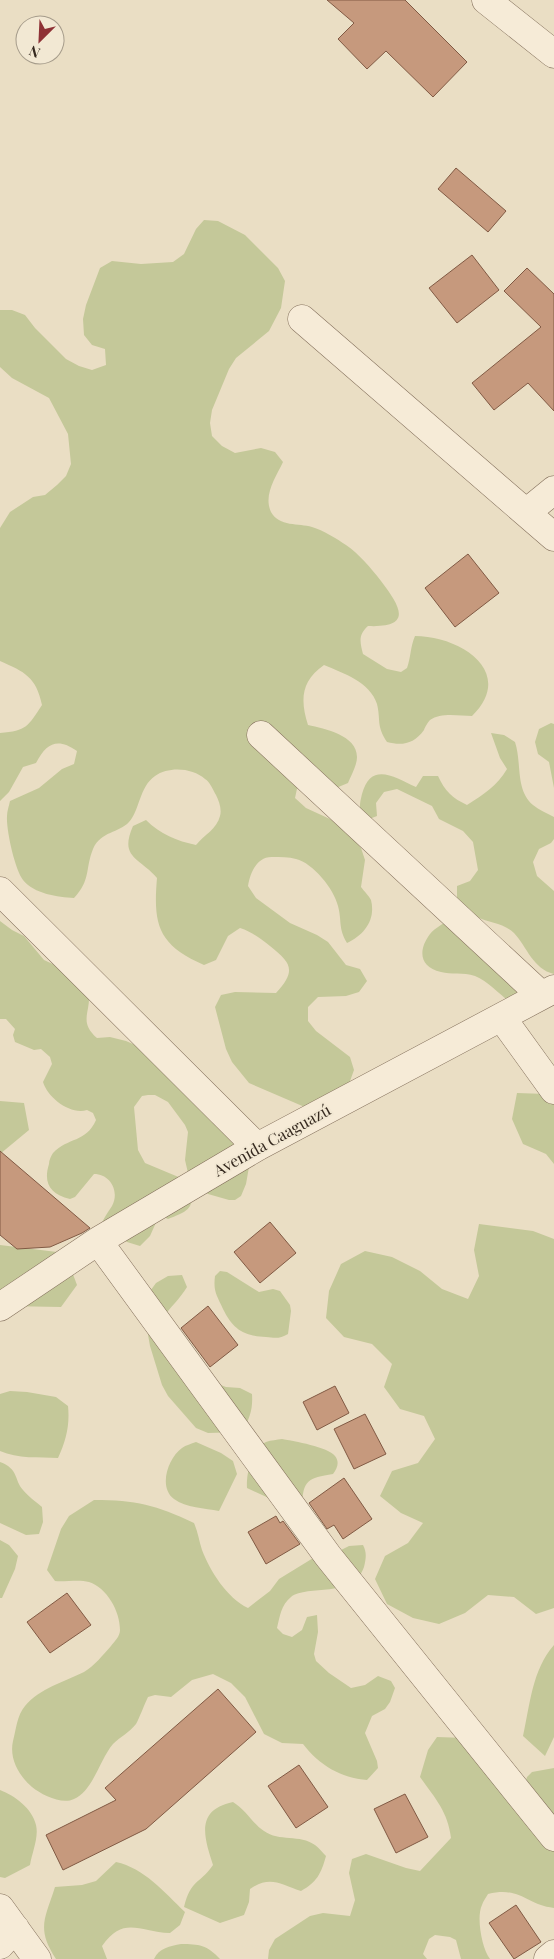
<svg xmlns="http://www.w3.org/2000/svg" width="554" height="1959" font-family="'Playfair Display',serif">
  <style>
    .green { fill: #c4c899 }
    .building { fill: #c6997d; stroke: #815a44 }
    .lines { fill: none; stroke-linecap: round; stroke-linejoin: round }
    .minor-casing { stroke: #84705c; stroke-width: 29 }
    .minor { stroke: #f6ebd7; stroke-width: 28 }
    .labels { text-anchor: middle; stroke-width: 4; stroke-linejoin: round; paint-order: stroke }
    .street-label { font-size: 16px; fill: #35291f; stroke: #f2e8d3 }
  </style>
  <rect width="100%" height="100%" fill="#eadec4"/>
  <path class="green" d="M204,220L218,221L245,235L278,268L285,281L281,308L269,331L236,358L229,369L212,410L210,423L212,436L222,446L235,453L261,448L275,452L283,462C276,477 263,495 271,512C279,527 299,523 312,527C323,530 337,539 346,545C359,554 371,568 381,581C400,606 414,628 368,626C358,635 360,642 363,654L387,669L401,672L407,668C411,657 410,648 415,636C459,636 517,671 472,716C460,716 441,712 430,720C428,722 425,727 424,730C414,744 402,746 387,742C376,725 381,721 377,704C370,682 343,673 324,665C301,681 300,700 308,725C325,729 357,735 357,757C357,765 351,776 348,783L336,788L298,784L295,798L306,808L343,825L361,848L365,860L361,887C364,891 369,896 371,900C376,920 364,935 347,943C338,928 342,921 338,906C334,889 313,863 296,859C289,857 280,857 273,857C257,856 250,873 248,886L256,898L290,923L317,935L328,942L346,965L360,969L367,981L359,992L346,996L318,997L308,1007V1021L316,1031L350,1057L354,1070L345,1095L314,1111L249,1083L232,1062L226,1049L215,1007L221,995L235,992L276,993C297,970 291,963 270,946C260,938 252,932 240,928L228,936L216,960L204,965C158,945 153,925 157,878C139,857 119,858 133,826L146,820C160,834 177,841 196,845C204,835 217,829 220,816C222,809 219,801 216,795C213,790 210,782 205,779C193,768 169,766 155,776C139,787 140,810 129,822C119,833 101,831 93,849C85,869 91,880 74,898C58,897 34,894 23,880C15,870 6,830 7,816C7,811 9,806 10,801L39,788L62,769L74,764L77,751C58,738 47,742 36,763L23,767L9,792L0,801V733C27,731 28,726 42,705C36,677 25,672 0,661V528L10,512L33,497L45,495L57,485L66,476L71,464L68,434L49,398L12,378L0,367V310H12L25,315L35,328L66,359L79,366L92,370L106,365L105,349L92,345L84,335L83,319L86,305L100,268L112,261L141,264L173,262L184,254L196,229Z
    M551,723L554,724V788L549,762L538,754L535,742L539,729Z
    M491,733L504,735L515,742C522,763 515,790 533,805C539,810 547,813 554,817V839L551,843L539,849L533,862L537,876L554,891V974C533,969 527,947 514,933C504,923 489,923 477,917C470,913 463,904 457,899V886L470,881L478,870L473,842L463,831L439,819L432,806L397,789L384,792L376,803L377,816L364,821C359,810 359,806 362,794C371,761 394,777 416,787L423,776H438C445,791 452,798 467,805C484,794 497,786 507,769L500,758Z
    M449,920L521,984L516,1006C502,998 490,982 475,976C463,972 451,975 441,972C419,967 418,950 430,934C435,928 443,924 449,920Z
    M0,921L12,930L24,936L44,960L72,973L89,995C90,1014 79,1022 97,1038L110,1037L126,1041L188,1068L214,1086L249,1167L246,1184L241,1196L235,1200H229L208,1194L201,1189L188,1173L185,1160L188,1132L185,1125L168,1102L155,1095H148L142,1096L134,1107L138,1150L145,1163L188,1181C195,1206 193,1210 168,1219L164,1217L158,1218L150,1236L140,1246L127,1242L102,1223C105,1216 108,1212 112,1206C120,1191 110,1174 94,1174L75,1197L70,1199C50,1194 43,1183 49,1164C49,1160 51,1156 53,1153C68,1137 86,1143 96,1120L93,1113L87,1110C70,1115 48,1098 43,1082L52,1064L50,1057L41,1049L34,1050L15,1042L13,1035L15,1029L6,1019H0Z
    M517,1093L546,1094L554,1096V1164L546,1154L523,1144L512,1119Z
    M0,1101L24,1103L29,1130L0,1154Z
    M479,1224L533,1231L554,1239V1608L536,1614L514,1597L488,1595L465,1613L439,1624L413,1618L387,1604L375,1579L385,1556L408,1543L423,1523L401,1513L380,1496L392,1471L418,1463L435,1439L424,1416L400,1409L384,1387L392,1364L372,1344L344,1337L326,1318L329,1291L341,1264L365,1251L392,1257L420,1271L442,1289L468,1299L479,1276L474,1250Z
    M0,1245L65,1253L77,1285L61,1307L7,1306L0,1311Z
    M220,1271L227,1272L259,1292L273,1289L280,1291L290,1305L291,1311L288,1334C280,1339 275,1338 266,1337C243,1336 233,1329 223,1309C217,1295 213,1292 215,1276Z
    M182,1275L187,1287C180,1299 170,1307 163,1318L188,1373L226,1387L240,1388L252,1394C253,1409 250,1418 242,1432L208,1433L196,1428L168,1396L162,1385L150,1346L143,1306L148,1294L156,1283L168,1276Z
    M10,1391L27,1392L56,1397L68,1406C70,1425 66,1441 58,1458C39,1457 18,1459 0,1451V1394Z
    M282,1439C294,1441 328,1447 335,1456C340,1462 337,1469 333,1474C308,1478 303,1480 302,1506L295,1510L247,1488C246,1475 251,1448 266,1442C271,1440 277,1440 282,1439Z
    M196,1442L221,1453L233,1461L237,1474L219,1511C205,1508 186,1508 174,1499C158,1487 168,1458 182,1448C186,1445 191,1444 196,1442Z
    M0,1462C19,1469 14,1480 23,1490C28,1496 36,1502 42,1507L43,1522L39,1534L26,1535L0,1523Z
    M94,1500C136,1500 156,1505 194,1523C198,1532 199,1541 202,1550C210,1571 227,1598 248,1608L270,1591L279,1579L323,1552H337L349,1546L363,1545C367,1553 366,1558 364,1567C353,1599 308,1584 291,1597C281,1605 280,1616 277,1628L283,1634L292,1637L302,1630L307,1617L317,1615L318,1632L314,1654L316,1661L329,1673L351,1688L365,1685L378,1676L391,1681L395,1688L390,1702L385,1709L372,1716L365,1733L377,1761L378,1768L367,1780C341,1778 319,1765 303,1744L282,1743L264,1734L245,1697L231,1683L213,1674L192,1680L171,1697L155,1695L148,1697C145,1703 139,1719 136,1724C130,1732 120,1737 113,1744C100,1759 93,1791 74,1799C62,1805 42,1795 32,1787C19,1776 9,1759 13,1741C16,1730 17,1715 25,1706C40,1688 64,1682 84,1672C94,1666 103,1655 111,1646C115,1641 120,1636 120,1630C120,1611 107,1588 89,1582C79,1579 66,1582 55,1581L47,1570L61,1529L69,1516Z
    M0,1540L9,1545L18,1556L15,1569L2,1598H0Z
    M554,1645V1737L545,1756L523,1736C530,1705 532,1670 554,1645Z
    M437,1737L465,1738L523,1790L527,1777L532,1772L554,1768V1908C526,1905 521,1886 488,1894C486,1898 483,1901 482,1905C476,1917 482,1949 490,1959H461L456,1940L450,1937L435,1935L429,1939L423,1954L427,1959H268L269,1950L275,1939L310,1916L323,1913L350,1916L355,1900L349,1873L352,1859L366,1854L406,1868L420,1871L451,1838C448,1812 435,1798 420,1777L428,1750Z
    M0,1790C15,1796 32,1808 36,1825C39,1837 32,1853 30,1865L5,1878L0,1877Z
    M233,1802C246,1810 252,1823 264,1831C279,1842 300,1834 315,1845C319,1848 323,1853 326,1856C321,1874 317,1882 301,1891C280,1884 270,1875 250,1889L249,1902L244,1915L220,1923L184,1907C191,1879 199,1885 213,1865C204,1837 195,1810 233,1802Z
    M116,1862C144,1868 164,1892 185,1912L180,1925L170,1933C139,1932 124,1915 102,1946L107,1959H56C36,1928 45,1919 55,1887L82,1885L96,1881Z
    M181,1944C199,1944 207,1945 220,1959H154C159,1948 170,1946 181,1944Z"/>
  <path class="building" d="M327,0H405L467,62L433,97L386,51L367,69L338,39L354,23Z
    M456,168L506,211L488,232L438,189Z
    M472,255L499,290L457,323L429,288Z
    M527,268L554,294V411L528,383L494,410L472,383L541,327L504,291Z
    M468,554L499,593L455,627L425,588Z
    M0,1151L90,1228L82,1233L50,1247L17,1249L0,1235Z
    M270,1222L296,1253L260,1283L234,1252Z
    M208,1306L238,1345L210,1367L181,1328Z
    M335,1386L349,1413L317,1430L303,1402Z
    M365,1414L386,1454L354,1469L334,1429Z
    M344,1478L372,1519L343,1539L334,1525L327,1529L309,1503Z
    M276,1516L280,1523L283,1521L300,1544L266,1564L248,1532Z
    M67,1593L91,1625L50,1653L27,1622Z
    M218,1689L256,1732L146,1829L63,1870L46,1835L116,1800L105,1788Z
    M299,1765L328,1807L296,1828L268,1786Z
    M405,1794L428,1837L396,1853L374,1809Z
    M516,1905L541,1942L514,1959L489,1923Z"/>
  <g class="lines">
    <g class="minor-casing">
      <path id="minor" d="M486,0L554,54
        M302,319L554,537
        M527,512L554,490
        M261,735L541,995
        M0,891L257,1147
        M502,1018L554,1090
        M98,1241L328,1556L554,1837
        M0,1307L98,1241L257,1147L554,989
        M0,1908L37,1959
        M0,1945L15,1928
        M548,1959L554,1954"/>
    </g>
    <use href="#minor" class="minor"/>
  </g>
  <g class="labels">
    <g class="street-label">
      <text transform="translate(272 1140) rotate(-29)" y="6">Avenida Caaguazú</text>
    </g>
  </g>
  <g transform="translate(40 40) rotate(204)"><circle r="24" fill="#f2e8d3" stroke="#a69c8b"/>
  <path d="M0-4L9 19L0 12L-9 19Z" fill="#8e3135"/>
  <text y="-8" font-size="14" font-weight="bold" text-anchor="middle" fill="#35291f">N</text>
  </g>
</svg>
